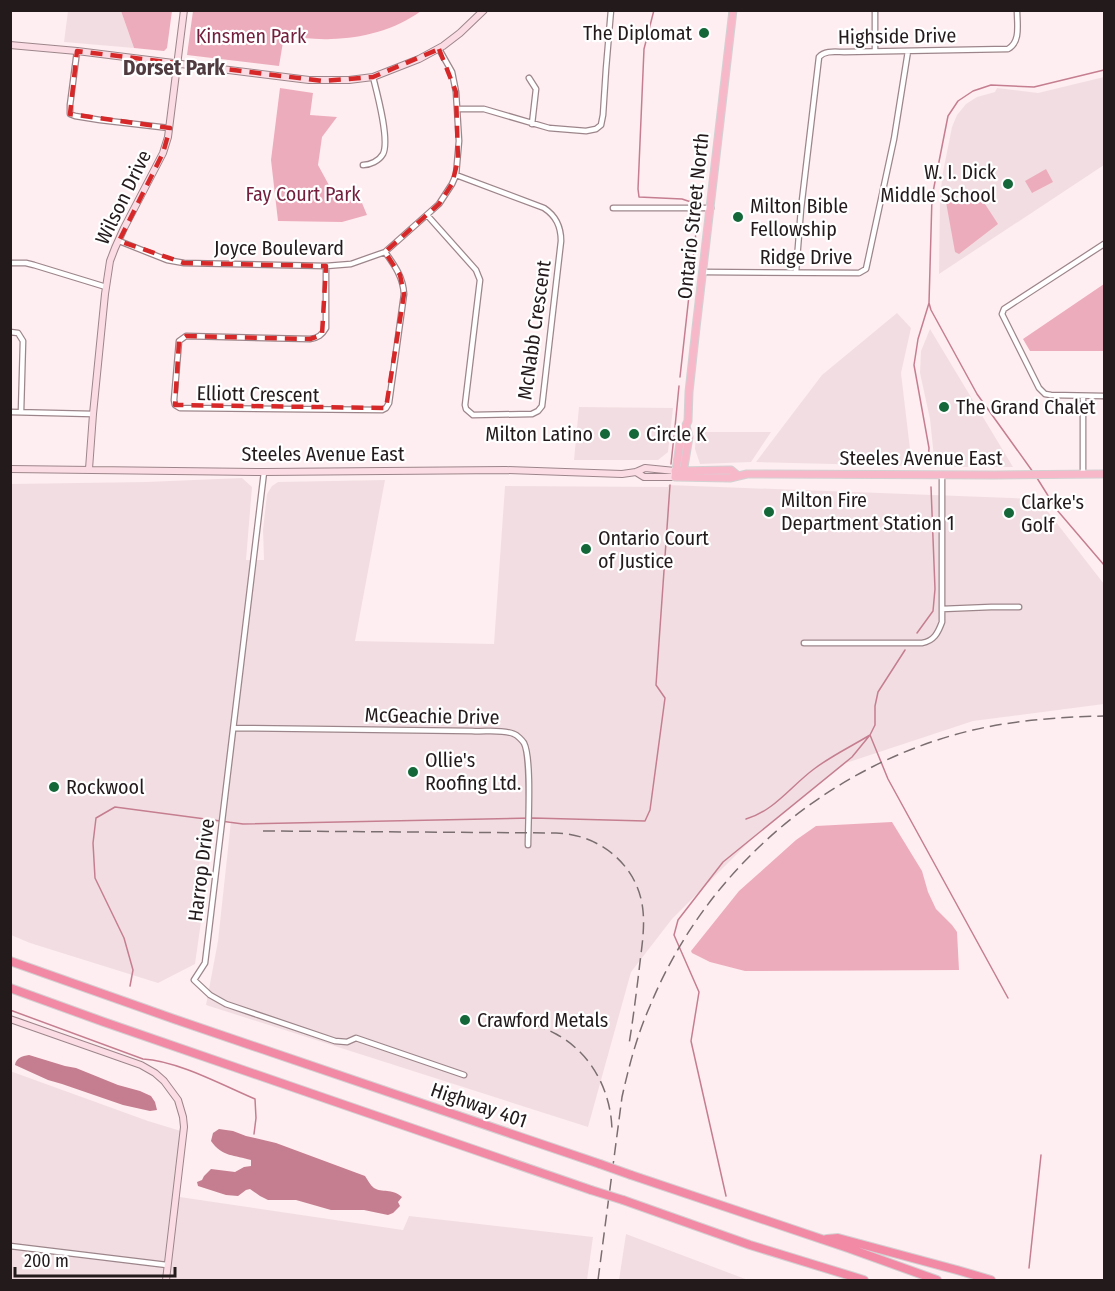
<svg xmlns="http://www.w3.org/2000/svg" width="1115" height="1291" font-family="'Fira Sans Condensed',sans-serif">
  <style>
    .built { fill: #f2dee2 }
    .green { fill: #edacbc }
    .water { fill: #c57e90 }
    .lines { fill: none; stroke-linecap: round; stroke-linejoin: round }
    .stream { stroke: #c57e90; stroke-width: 1.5 }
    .street-casing { stroke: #9d868b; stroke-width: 7 }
    .secondary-casing { stroke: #9d868b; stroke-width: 8 }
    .primary-casing { stroke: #d3d1d2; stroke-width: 9 }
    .highway-casing { stroke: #d3d1d2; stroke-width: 10 }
    .street { stroke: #fff; stroke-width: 4.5 }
    .secondary { stroke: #fbdce4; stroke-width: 6 }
    .primary { stroke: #f7b9ca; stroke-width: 7 }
    .highway { stroke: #f28aa6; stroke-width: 8 }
    .rail { stroke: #7a6e70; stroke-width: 1.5; stroke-dasharray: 12 6; stroke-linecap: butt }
    .highway-bridge-casing { stroke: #d3d1d2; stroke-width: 10; stroke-linecap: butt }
    .highway-bridge { stroke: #f28aa6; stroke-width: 8 }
    .marked { fill: none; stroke: #d62828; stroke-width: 4.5; stroke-dasharray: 12 8; stroke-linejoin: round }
    .poi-dot { fill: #146738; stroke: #fff; stroke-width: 2 }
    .labels { text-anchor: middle; stroke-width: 4.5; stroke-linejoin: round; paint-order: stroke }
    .poi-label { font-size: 20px; fill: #231a1c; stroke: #fff; text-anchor: start }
    .park-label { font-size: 20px; fill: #731e3c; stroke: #fff }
    .street-label { font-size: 20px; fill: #231a1c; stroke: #fff }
    .neighbourhood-label { font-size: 21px; font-weight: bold; fill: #4f3b40; stroke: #fff }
  </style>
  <rect width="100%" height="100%" fill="#feeef1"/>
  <path class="built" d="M65,11H121L134,48L64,42L68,11Z
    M1104,77V165L939,274L940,197L943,172L952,127L957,115L966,104L977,97L995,92L997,88L1038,93Z
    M897,313L911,328L901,373L912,466L756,462L822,375Z
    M930,329L1013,467H935L930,419L920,373L921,351Z
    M579,407L673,408L668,452L658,460H574Z
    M696,432H771L751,462L700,464L695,449Z
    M242,478L252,487L246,560H264L263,530L267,494L272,486L278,482L385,480L355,641L494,644L505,486L668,487V485L1038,499L1104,584V704L973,721L846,763L759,832L672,919L631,972L588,1127L206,1005L218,941L231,821L215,823L195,964L158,983L30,943L11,935L10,484L146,482Z
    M10,1071L148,1121L181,1131L173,1196L403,1230L409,1216L593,1237L587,1280H11Z
    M626,1234L748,1280H619Z"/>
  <path class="green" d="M121,11H172L167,48L164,51L134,48Z
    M193,11V10L421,11C395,30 363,38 331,39C316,40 299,37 284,36L279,66L187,55Z
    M280,88L313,93L310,115L337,117L322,137L318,165L330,187L345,199L362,203L367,215L342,222L278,221L271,160Z
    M1046,169L1053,182L1032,193L1025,181Z
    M970,197L985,204L998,224L959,254L955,252L946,202Z
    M1104,284V351H1030L1023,339Z
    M892,822L922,871L928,892L936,909L952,925L957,932L959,970L745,971L710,962L692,953L691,951L739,891L796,840L816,826Z"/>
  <path class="water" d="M29,1055L65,1066L76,1068L118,1085L140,1091L151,1096L155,1102L157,1110L150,1111L123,1105L62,1084L48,1080L15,1065C16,1058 22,1056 29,1055Z
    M219,1129L233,1131L246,1136L276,1143L365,1176C368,1180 370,1185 374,1188C382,1193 392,1188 402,1197L398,1202L400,1206L393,1213L388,1215L364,1210H331L296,1200H268L260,1196L250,1189L246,1190L238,1196L226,1195L198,1186L197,1182L202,1180L204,1176L211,1169L235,1172L244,1167L251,1166V1160C235,1155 222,1157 211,1141L213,1133Z"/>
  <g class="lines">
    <path class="stream" d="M654,10L644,49L638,189L639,197L682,199L691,202
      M929,303L931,310L977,394L1033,472
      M680,377L697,223
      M675,427L679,386
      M928,463L929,448L914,365L918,339L929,303L932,197L948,116L958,101L973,91L991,85L1034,87L1104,70
      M671,464L674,436
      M1037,478L1057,510L1104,565
      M917,633L933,611L935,589L931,487
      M746,819C774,811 791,786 814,769C831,756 852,746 870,735L875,725V706L878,692L905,650
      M130,986L133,970L124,938L95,878L93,843L96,818L115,807L243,824L533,818L645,821L650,810L665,698L656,685L670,485
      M10,1010L143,1059C178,1061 222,1085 255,1099L256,1118L254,1134
      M726,1196L691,1041L699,992L674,935L678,920L723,862L852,757L870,735L888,779L1008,998
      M1029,1268L1041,1155"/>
    <g class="street-casing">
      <path id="street" d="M77,51L70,105V114L75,116L100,120L169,128
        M875,51V10
        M529,78L536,89L532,124
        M458,109H484L549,128L586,131L596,129L601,125L603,115L606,69L611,10
        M363,165C370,165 379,161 383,154C390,140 377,93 373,77
        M613,208H711
        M427,215L476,270L480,280L465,405L466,409L473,415L532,414L538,411L542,406L561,241C561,226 556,216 544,208L456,175
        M119,241L167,260L184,263L326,266L351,264L385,252L439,204L452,184L456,175L459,141L456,92L452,72L439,49
        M1104,244L1004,309L1002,314L1039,388L1045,394L1051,395L1104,396
        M10,263H26L34,265L106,287
        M326,266V328C322,335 318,338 310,339L186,336L179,341L174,400L175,405L180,408L382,410L386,408L389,403L404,294C403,277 395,266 385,252
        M703,272L859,273L866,269L894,139L908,51
        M796,272L801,209L819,57C825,50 836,52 844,52L1008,49C1021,42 1017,24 1017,10
        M10,332L18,333L23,341L21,412
        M10,412L93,414
        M264,472L205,963L194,980L210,995L226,1004L335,1041L347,1042L356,1038L464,1075
        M1083,473V396
        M942,609L991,607H1019
        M804,643H922C934,641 938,633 942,622V475
        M234,728L472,731C485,732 502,729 514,734C517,735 522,740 524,743C532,759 528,824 528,845
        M10,1246L167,1265"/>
    </g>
    <g class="secondary-casing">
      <path id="secondary" d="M10,45L77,51L309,80H349L373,77L419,59L443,46L460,33L484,10
        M10,469L264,472L506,470L622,474L636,472L645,468L675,471
        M89,469L93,414L105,294L110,261L115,248L124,228L163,153L168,137L184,10
        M636,472L644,477H675
        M10,1019L141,1065L155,1073L164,1081L178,1100L183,1117L184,1127L166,1280"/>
    </g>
    <g class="primary-casing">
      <path id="primary" d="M733,10L696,328L689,392L688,421L681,436L675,477L730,478L747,474L994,475L1104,474
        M675,471L731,470L737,475
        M683,473L689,437L686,426"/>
    </g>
    <g class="highway-casing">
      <path id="highway" d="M10,961L174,1019L600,1164
        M10,988L104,1022L591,1190
        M631,1175L848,1248L937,1280
        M623,1200L750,1245L864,1280
        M827,1239L838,1238L957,1270L991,1280"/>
    </g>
    <use href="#street" class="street"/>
    <use href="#secondary" class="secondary"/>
    <use href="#primary" class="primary"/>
    <use href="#highway" class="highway"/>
    <path class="rail" d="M263,831L556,833C600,834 639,866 643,911C645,931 641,951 639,971C636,995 633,1020 629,1044
      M517,1018C530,1023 543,1027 556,1034C591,1053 611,1090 612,1130
      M598,1280L622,1097C629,1066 637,1035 650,1006C706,869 829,764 973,730C1016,720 1061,717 1104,716"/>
    <g class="highway-bridge-casing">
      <path id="highway-bridge" d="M600,1164L631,1175
        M591,1190L623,1200"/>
    </g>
    <use href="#highway-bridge" class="highway-bridge"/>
  </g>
  <path class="marked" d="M439,49L456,92L458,160L452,184L439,204L385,252L400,275L404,294L386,408L175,405L179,341L186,336L310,339L322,335L326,266L184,263L119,241L163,153L170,128L70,114L77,51L323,81L373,77Z"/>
  <g class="poi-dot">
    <circle cx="704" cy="33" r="6"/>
    <circle cx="1008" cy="184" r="6"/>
    <circle cx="738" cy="217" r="6"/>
    <circle cx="944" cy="407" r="6"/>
    <circle cx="605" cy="434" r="6"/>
    <circle cx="634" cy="434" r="6"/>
    <circle cx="769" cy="512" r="6"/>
    <circle cx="1009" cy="513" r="6"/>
    <circle cx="586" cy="549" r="6"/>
    <circle cx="413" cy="772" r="6"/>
    <circle cx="54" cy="787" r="6"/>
    <circle cx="465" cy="1020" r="6"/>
  </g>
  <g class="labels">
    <g class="poi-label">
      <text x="692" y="40" text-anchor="end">The Diplomat</text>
      <text x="996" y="179" text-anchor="end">W. I. Dick<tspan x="996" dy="23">Middle School</tspan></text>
      <text x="750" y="213">Milton Bible<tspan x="750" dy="23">Fellowship</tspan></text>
      <text x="956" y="414">The Grand Chalet</text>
      <text x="593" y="441" text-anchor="end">Milton Latino</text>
      <text x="646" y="441">Circle K</text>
      <text x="781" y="507">Milton Fire<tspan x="781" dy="23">Department Station 1</tspan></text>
      <text x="1021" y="509">Clarke's<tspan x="1021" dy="23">Golf</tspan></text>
      <text x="598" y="545">Ontario Court<tspan x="598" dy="23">of Justice</tspan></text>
      <text x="425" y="767">Ollie's<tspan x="425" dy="23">Roofing Ltd.</tspan></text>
      <text x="66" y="794">Rockwool</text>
      <text x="477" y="1027">Crawford Metals</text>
    </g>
    <g class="park-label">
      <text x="251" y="43">Kinsmen Park</text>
      <text x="303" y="201">Fay Court Park</text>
    </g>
    <g class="street-label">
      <text transform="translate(897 36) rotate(-1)" y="7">Highside Drive</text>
      <text transform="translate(123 197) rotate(-64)" y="7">Wilson Drive</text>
      <text transform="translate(693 216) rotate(-84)" y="7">Ontario Street North</text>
      <text x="279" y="255">Joyce Boulevard</text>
      <text x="806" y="264">Ridge Drive</text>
      <text transform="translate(534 330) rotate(-82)" y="7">McNabb Crescent</text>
      <text transform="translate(258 394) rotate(1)" y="7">Elliott Crescent</text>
      <text x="323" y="461">Steeles Avenue East</text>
      <text x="921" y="465">Steeles Avenue East</text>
      <text transform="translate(432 716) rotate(1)" y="7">McGeachie Drive</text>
      <text transform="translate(201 870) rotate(-83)" y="7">Harrop Drive</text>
      <text transform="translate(479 1105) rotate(19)" y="7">Highway 401</text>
    </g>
    <g class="neighbourhood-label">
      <text x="174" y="75">Dorset Park</text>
    </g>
  </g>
  <rect width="1115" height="1291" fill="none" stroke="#231a1c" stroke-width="24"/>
  <path d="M15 1267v9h160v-9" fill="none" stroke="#231a1c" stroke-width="3"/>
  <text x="24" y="1267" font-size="18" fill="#231a1c" stroke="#ffffff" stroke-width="4.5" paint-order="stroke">200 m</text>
</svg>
